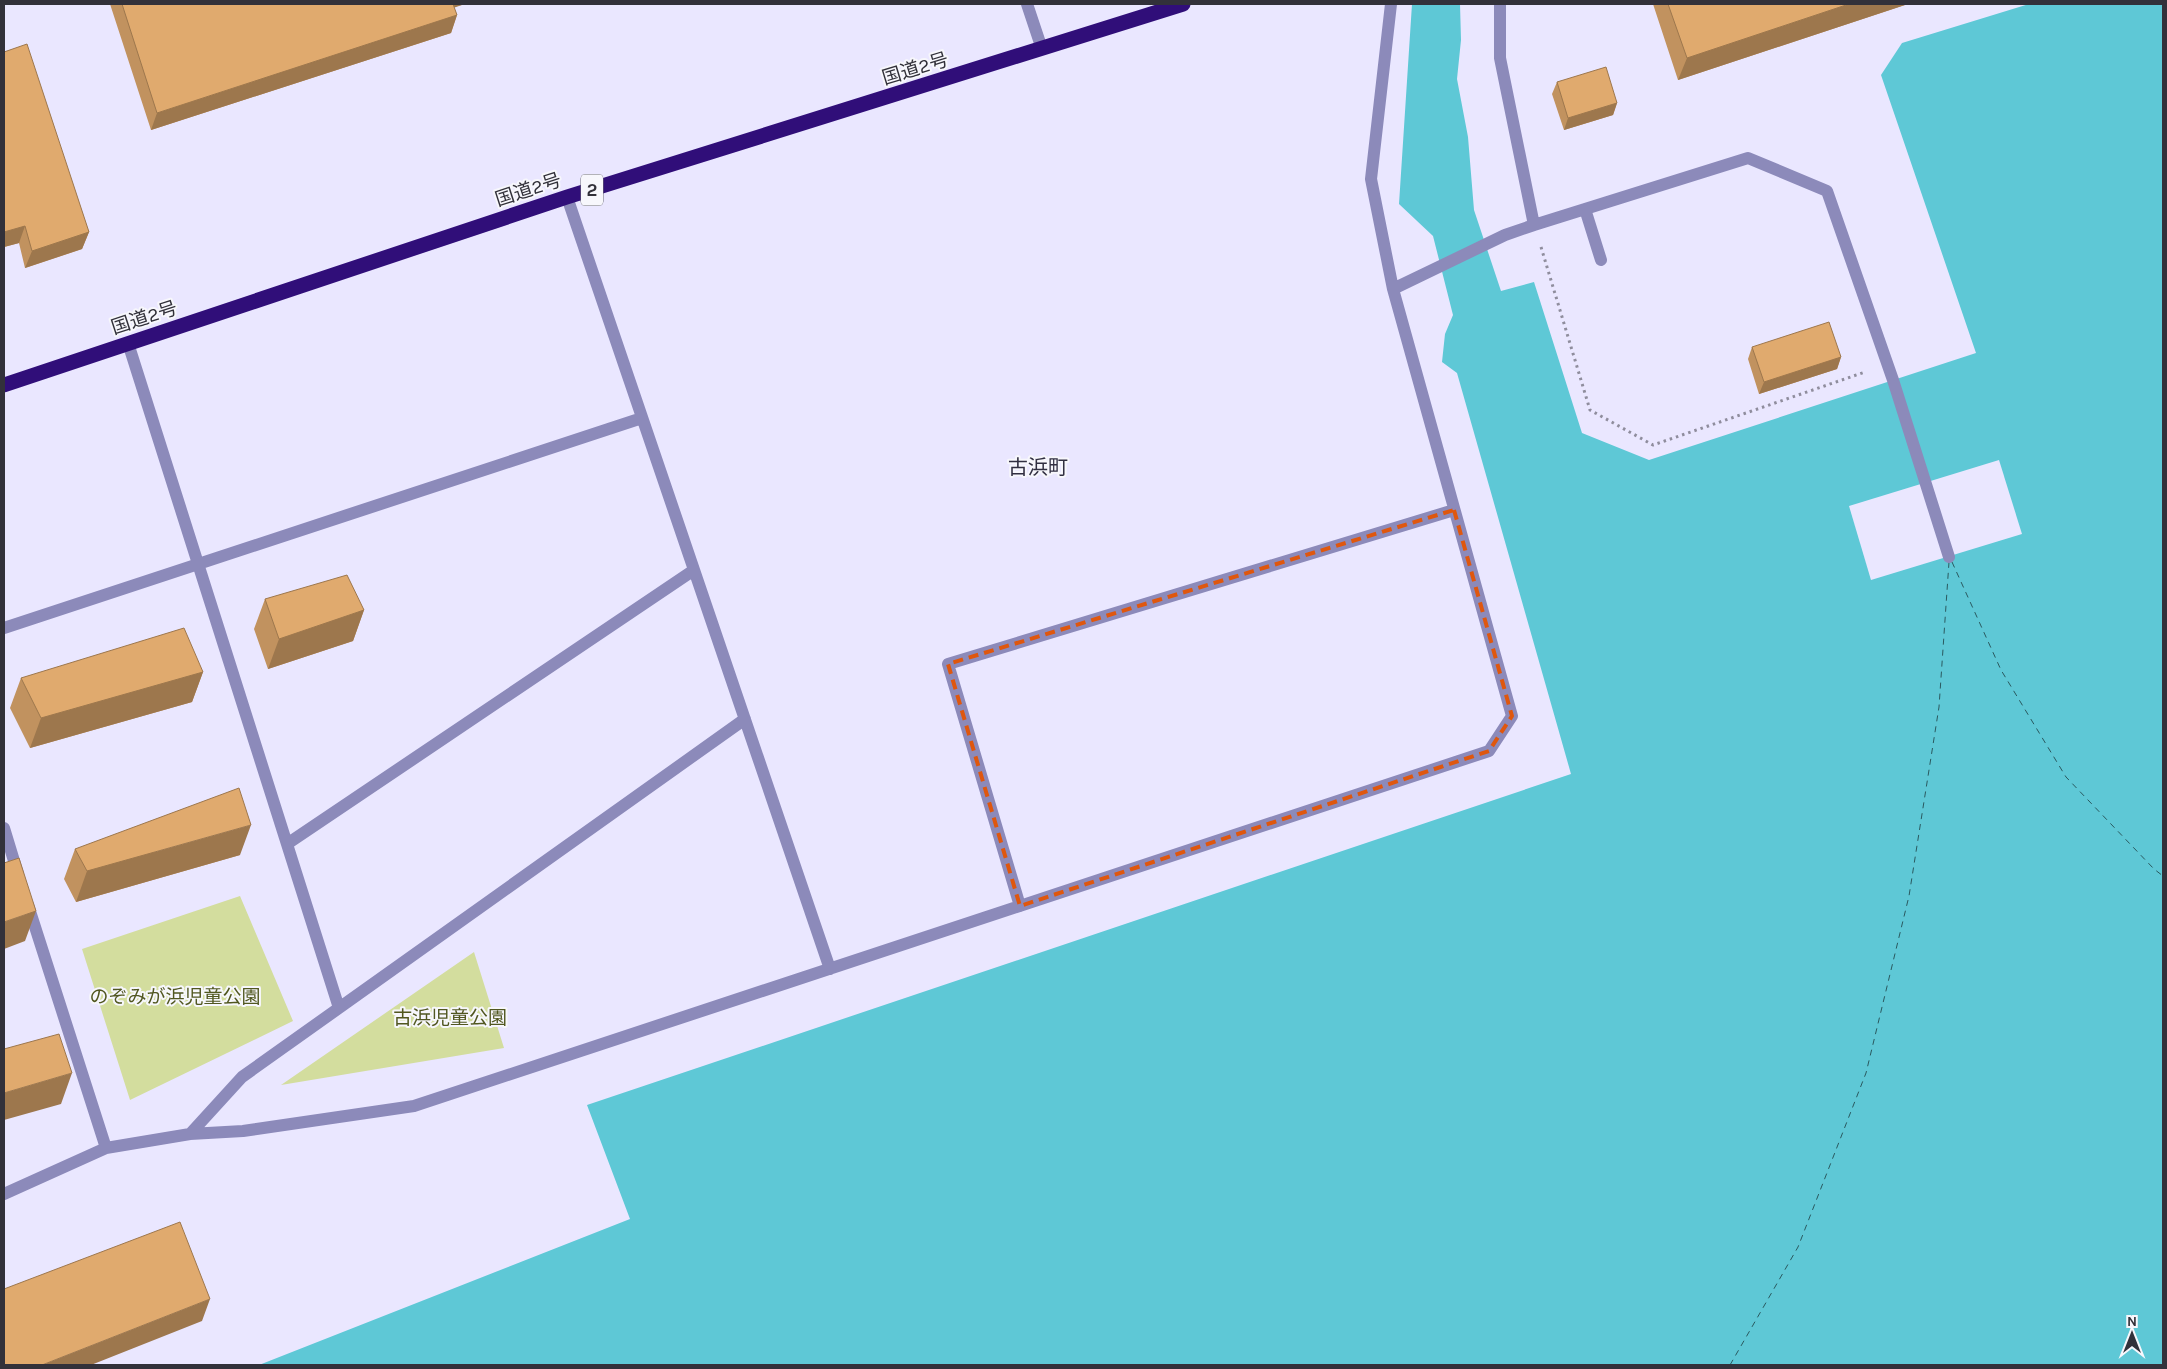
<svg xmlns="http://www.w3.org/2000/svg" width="2167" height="1369" font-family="Karla,'Noto Sans JP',sans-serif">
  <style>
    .green { fill: #d3dd9e }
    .water { fill: #5ec8d6 }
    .pier { fill: #eae7ff }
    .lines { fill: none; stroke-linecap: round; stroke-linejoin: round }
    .ferry { stroke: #2a595f; stroke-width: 1; stroke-dasharray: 6 5; stroke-linecap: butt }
    .path { stroke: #8f8d9d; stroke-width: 3; stroke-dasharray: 2.5 4; stroke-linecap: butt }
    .minor { stroke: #8c8aba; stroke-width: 12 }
    .highway { stroke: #300e79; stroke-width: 15 }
    .wall { fill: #c1925f }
    .shaded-wall { fill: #9d774d }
    .building { fill: #e0aa6e; stroke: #9d774d }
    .marked { fill: none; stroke: #df570e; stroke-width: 4; stroke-dasharray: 10 6; stroke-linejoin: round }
    .labels { text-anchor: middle; stroke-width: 4; stroke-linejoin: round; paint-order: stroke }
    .shield { fill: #f7f7fc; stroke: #6d6c74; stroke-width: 1 }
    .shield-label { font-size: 18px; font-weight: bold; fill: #32313a }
    .street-label { font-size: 19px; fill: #32313a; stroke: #f7f7fc }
    .park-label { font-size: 19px; fill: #515720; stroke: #f7f7fc }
    .neighbourhood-label { font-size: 20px; fill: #312f41; stroke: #f7f7fc }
  </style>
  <rect width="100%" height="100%" fill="#eae7ff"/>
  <path class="green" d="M240,896L293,1021L130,1100L82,949Z
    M474,952L504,1048L281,1085Z"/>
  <path class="water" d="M1412,4H1460L1461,40L1457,79L1468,137L1474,210L1501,291L1534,282L1582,433L1649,460L1976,353L1881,75L1902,43L2029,4H2163V1365H259L630,1219L587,1105L1571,774L1457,373L1442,362L1445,334L1453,315L1433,236L1399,204Z"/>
  <path class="pier" d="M1999,460L2022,534L1871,580L1849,506Z"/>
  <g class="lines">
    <path class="ferry" d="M1952,562L2001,670L2066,777L2154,869L2163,876
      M1730,1365L1798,1247L1866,1073L1909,896L1939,707L1949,562"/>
    <path class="path" d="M1541,247L1590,410L1653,445L1865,372"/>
    <path class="minor" d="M1027,4L1042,49
      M567,197L830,969
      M1585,209L1601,260
      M1534,225L1748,158L1827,191L1893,380L1949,557
      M1393,289L1505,235L1534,225L1500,58V4
      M128,343L339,1008
      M4,628L642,418
      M4,828L18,874
      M287,844L694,570
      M28,905L106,1148
      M1020,906L948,664L1454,510
      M190,1134L243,1131L414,1106L1489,751L1512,716L1393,289L1371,179L1391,4
      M4,1194L106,1148L190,1134L242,1077L745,719"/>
    <path class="highway" d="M4,385L567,197L1183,4"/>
  </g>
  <path class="wall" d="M110,4H465L454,7L457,15L451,33L151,130Z
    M1653,4H1908L1678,80Z
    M4,52L89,232L82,249L25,268L19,243L4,247Z
    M1557,82L1617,103L1613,115L1564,130L1552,94Z
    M1752,347L1841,357L1837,369L1759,394L1748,359Z
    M265,599L364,610L353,641L268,669L254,629Z
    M203,672L192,702L30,748L10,708L21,678Z
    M75,849L240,855L76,902L64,879Z"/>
  <path class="shaded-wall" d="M446,4H465L444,11Z
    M1849,4H1908L1678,80L1687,58Z
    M457,15L451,33L151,130L157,113Z
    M1617,103L1613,115L1564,130L1568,118Z
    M25,226L19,243L4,247V232Z
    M89,232L82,249L25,268L32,251Z
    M1841,357L1837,369L1759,394L1764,382Z
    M364,610L353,641L268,669L279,639Z
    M203,672L192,702L30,748L41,718Z
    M251,825L240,855L76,902L87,871Z
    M36,911L25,941L4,949V922Z
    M72,1073L61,1104L4,1120V1093Z
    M210,1299L202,1321L91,1365H42Z"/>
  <path class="building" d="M122,4H453L457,15L157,113Z
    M1668,4H1849L1687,58Z
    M27,44L89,232L32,251L25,226L4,232V52Z
    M1606,67L1617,103L1568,118L1557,82Z
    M1829,322L1841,357L1764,382L1752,347Z
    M347,575L364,610L279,639L265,599Z
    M184,628L203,672L41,718L21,678Z
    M239,788L251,825L87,871L75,849Z
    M19,858L36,911L4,922V863Z
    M59,1034L72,1073L4,1093V1049Z
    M180,1222L210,1299L42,1365H4V1289Z"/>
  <path class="marked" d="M1454,510L1512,716L1489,751L1020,906L948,664Z"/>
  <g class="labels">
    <rect class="shield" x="581" y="174.5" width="22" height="31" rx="4"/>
    <g class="shield-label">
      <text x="592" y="196">2</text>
    </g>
    <g class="street-label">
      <text transform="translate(915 68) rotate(-17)" y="7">国道2号</text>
      <text transform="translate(528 189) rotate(-18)" y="7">国道2号</text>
      <text transform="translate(144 317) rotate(-18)" y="7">国道2号</text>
    </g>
    <g class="park-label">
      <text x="175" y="1003">のぞみが浜児童公園</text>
      <text x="450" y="1024">古浜児童公園</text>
    </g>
    <g class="neighbourhood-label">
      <text x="1038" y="474">古浜町</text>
    </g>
  </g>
  <rect width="2167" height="1369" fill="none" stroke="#32313a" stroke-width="10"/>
  <g transform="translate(2132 1334)" stroke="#f7f7fc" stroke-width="4" paint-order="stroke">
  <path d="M0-4L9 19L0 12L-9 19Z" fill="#32313a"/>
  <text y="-8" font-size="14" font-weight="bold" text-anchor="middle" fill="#32313a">N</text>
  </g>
</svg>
